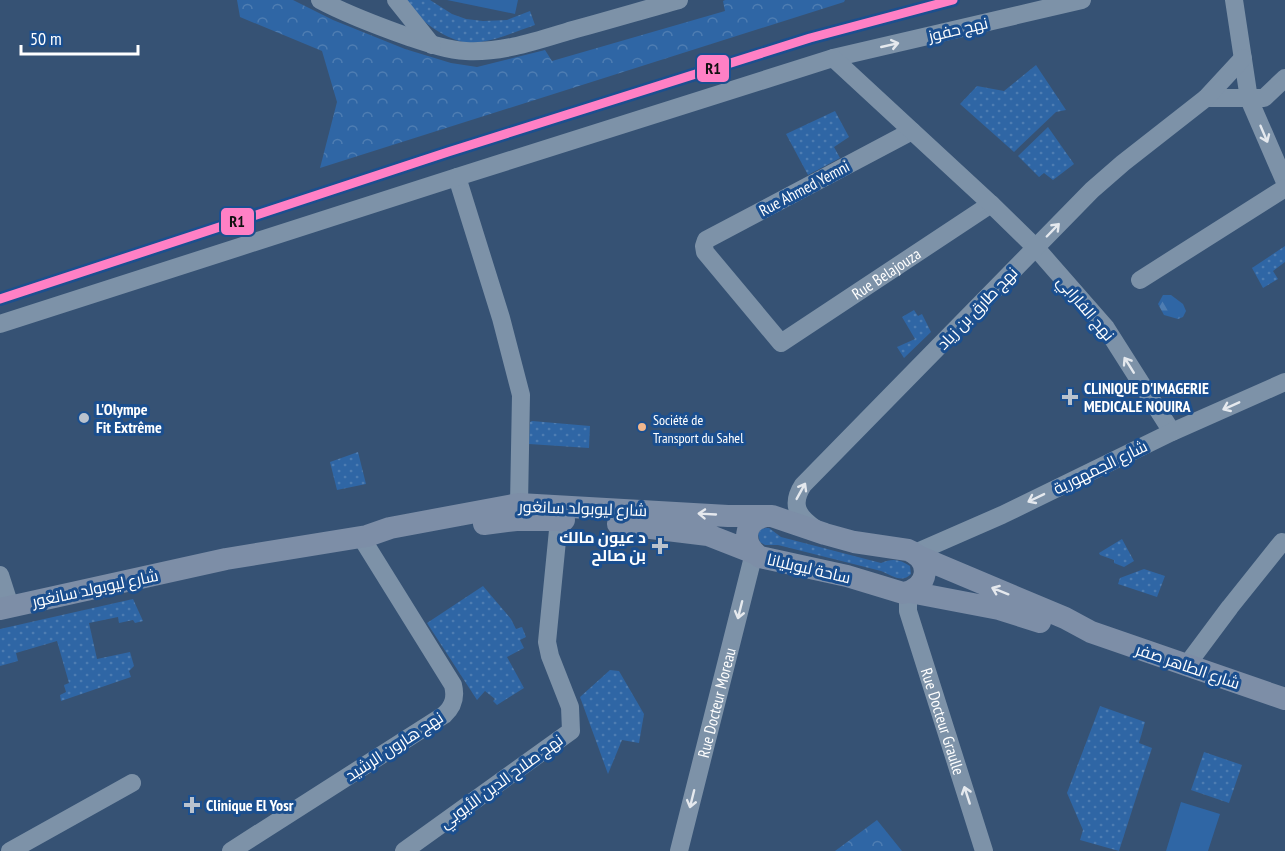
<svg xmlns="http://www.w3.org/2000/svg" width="1285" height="851" font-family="'PT Sans Narrow',Cairo,sans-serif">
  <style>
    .grass { fill: url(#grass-dots) }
    .forest { fill: url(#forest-firs) }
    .park { fill: url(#park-crowns) }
    .pitch { fill: #2f66a5 }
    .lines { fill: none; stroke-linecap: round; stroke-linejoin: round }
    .minor { stroke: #7d92a8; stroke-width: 18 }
    .major { stroke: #7d8ea7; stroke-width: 22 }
    .rail-1-casing { stroke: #1b4f8f; stroke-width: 14 }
    .rail-1 { stroke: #ff80c5; stroke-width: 9 }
    .oneway { stroke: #e5e9ee }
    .oneway2 { stroke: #e5e8ed }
    .poi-dot { fill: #b9c2ce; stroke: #1b4f8f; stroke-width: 2 }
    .bus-dot { fill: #f1b78d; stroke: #1b4f8f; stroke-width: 2 }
    .labels { text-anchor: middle; stroke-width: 6; stroke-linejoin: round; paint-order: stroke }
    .bus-label { font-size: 14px; fill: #fff; stroke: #1b4f8f; text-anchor: start }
    .street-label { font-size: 16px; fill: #fff; stroke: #1b4f8f }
    .poi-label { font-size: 16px; font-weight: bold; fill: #fff; stroke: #1b4f8f; text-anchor: start }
    .line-badge { stroke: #1b4f8f; stroke-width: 2 }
    .pale-badge-label { font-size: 16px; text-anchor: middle; font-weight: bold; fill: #111 }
  </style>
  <defs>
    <pattern id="grass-dots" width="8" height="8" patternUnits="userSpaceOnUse" patternTransform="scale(1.5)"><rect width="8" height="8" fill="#2f66a5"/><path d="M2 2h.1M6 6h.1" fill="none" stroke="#4e7db2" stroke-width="1.8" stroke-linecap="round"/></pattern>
    <pattern id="forest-firs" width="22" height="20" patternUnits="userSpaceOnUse" patternTransform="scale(1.5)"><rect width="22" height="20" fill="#2f66a5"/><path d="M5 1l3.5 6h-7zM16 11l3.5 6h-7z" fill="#4e7db2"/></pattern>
    <pattern id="park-crowns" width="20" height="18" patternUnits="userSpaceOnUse" patternTransform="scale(1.5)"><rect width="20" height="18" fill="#2f66a5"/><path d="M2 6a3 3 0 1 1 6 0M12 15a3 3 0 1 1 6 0" fill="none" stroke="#4e7db2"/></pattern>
  </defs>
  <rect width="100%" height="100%" fill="#365274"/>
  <path class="grass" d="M406,0H430L452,14L466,19L483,21L507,20L530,11L535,25C514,32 493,42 471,43C456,43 431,29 421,18C415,13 410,6 406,0Z
    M1036,65L1066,110L1056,112L1014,152L960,104L977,86L1004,91Z
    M835,111L849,137L834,147L840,158L808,175L786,134Z
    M1048,127L1074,164L1053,180L1044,173L1039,177L1018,156Z
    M1285,246V262L1273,271L1278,279L1263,288L1252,268Z
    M914,310L918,316L922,314L931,332L904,358L897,347L915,339L902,317Z
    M532,421L590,426L589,448L529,444L530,422Z
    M358,452L366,484L337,490L330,462Z
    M766,528H769L781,537L881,563C892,558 900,559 910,566L911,574C902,584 891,575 881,571L778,545H765L760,542L758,534L761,529Z
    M1122,539L1134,561L1124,567L1114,563V560L1100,555L1099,553Z
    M1144,569L1165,576L1157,597L1118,584L1120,578Z
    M483,586L511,619L516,629L522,627L526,637L520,640L524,648L507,657L524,688L497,705L493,701L495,699L485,691L477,700L427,623Z
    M133,599L143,621L135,623L133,620L119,623L118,617L89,623L97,659L130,652L134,666L129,671L131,677L61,701L60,695L66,692L64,685L69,683L57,641L16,653L18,661L0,666V629Z
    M610,670L619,671L644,714L639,743L622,740L608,774L580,697Z
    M1100,706L1145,722L1139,743L1152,748L1119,851L1080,840L1083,830L1067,793Z
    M1204,752L1242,765L1229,803L1191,790Z"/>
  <path class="forest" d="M1163,295H1171L1183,304L1186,311L1183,317L1178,319L1164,315L1158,304Z"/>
  <path class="park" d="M237,0H293L333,20L405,49L451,63L477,67L545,50L552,61L725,11L723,1L725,0H845L844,2L320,168L337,102L322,51L240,17Z
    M877,820L902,851H835Z"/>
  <path class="pitch" d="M447,0H518L515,14Z
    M1181,802L1220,814L1208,851H1166Z"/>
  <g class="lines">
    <g class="minor">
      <path d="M320,0C348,15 378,26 409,37C427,43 447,50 466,51C501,53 536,41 569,31C606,21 643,10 679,0"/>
      <path d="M396,0L432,45"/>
      <path d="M1234,0L1249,99L1285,182"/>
      <path d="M833,58L1082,0"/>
      <path d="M1206,98H1264L1285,78"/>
      <path id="s1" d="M912,131L706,240L704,246L705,252L781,343L991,204"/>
      <path d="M457,177L501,318L521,395L519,504"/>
      <path d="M1140,280L1285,188"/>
      <path d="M0,324L457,177L833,58L991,204L1036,248L1106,328L1172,432"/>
      <path d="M816,529C798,517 790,505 803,485L1092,190L1123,163L1206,98L1243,58"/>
      <path d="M915,553L1002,515L1172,432L1285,382"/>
      <path d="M0,575L10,606"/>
      <path id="s2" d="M910,592L908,603V611L984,851"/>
      <path d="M1186,666L1230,607L1282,542"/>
      <path d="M10,851L132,783"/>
      <path d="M231,851L444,715C454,706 456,697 453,685L361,537"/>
      <path d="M404,851L571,731L570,707L550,656L547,642L559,520"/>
      <path id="s3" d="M679,851L754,553"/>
    </g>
    <path class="major" d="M766,516H772L825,534L854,542L908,550C933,560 929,589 903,593L847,576L760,557C741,544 743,521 766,516Z
      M484,524L516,520H564
      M618,524L708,535L754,553
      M920,557L1065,618L1091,632L1285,699
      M910,592L999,609L1040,622
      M0,609L226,559L367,536L390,528L519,504L728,516H766"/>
    <g class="rail-1-casing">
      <path id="rail-1" d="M0,299L448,152L810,38L953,0"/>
    </g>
    <use href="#rail-1" class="rail-1"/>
  </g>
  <defs><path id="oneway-shaft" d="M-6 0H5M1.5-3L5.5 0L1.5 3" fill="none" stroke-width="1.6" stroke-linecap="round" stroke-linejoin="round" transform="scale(1.5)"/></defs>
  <g class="oneway">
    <use href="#oneway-shaft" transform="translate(890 45) rotate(-13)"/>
    <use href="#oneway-shaft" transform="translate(1264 134) rotate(67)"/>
    <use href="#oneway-shaft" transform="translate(1053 230) rotate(-46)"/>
    <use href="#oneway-shaft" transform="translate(1129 365) rotate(-122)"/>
    <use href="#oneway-shaft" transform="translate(1231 406) rotate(156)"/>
    <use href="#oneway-shaft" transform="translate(801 491) rotate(-61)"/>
    <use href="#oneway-shaft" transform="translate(1036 498) rotate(154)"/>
    <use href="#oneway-shaft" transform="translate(740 610) rotate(104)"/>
    <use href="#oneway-shaft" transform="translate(967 795) rotate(-108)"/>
    <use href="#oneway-shaft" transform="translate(692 799) rotate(104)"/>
  </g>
  <g class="oneway2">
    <use href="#oneway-shaft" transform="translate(707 514) rotate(-177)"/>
    <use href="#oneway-shaft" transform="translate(1000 591) rotate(-158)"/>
  </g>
  <g class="poi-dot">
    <path d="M1067 388h6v6h6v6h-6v6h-6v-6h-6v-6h6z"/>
    <circle cx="84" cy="418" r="6"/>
    <path d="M657 537h6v6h6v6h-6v6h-6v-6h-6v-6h6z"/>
    <path d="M189 796h6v6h6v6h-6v6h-6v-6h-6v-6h6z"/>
  </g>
  <circle class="bus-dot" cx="642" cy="427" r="5"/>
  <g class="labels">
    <g class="bus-label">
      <text x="653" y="425">Société de<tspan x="653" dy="18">Transport du Sahel</tspan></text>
    </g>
    <g class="street-label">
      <text transform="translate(958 29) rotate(-13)" y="6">نهج حفوز</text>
      <text transform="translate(804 188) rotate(-28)" y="6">Rue Ahmed Yemni</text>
      <text dy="6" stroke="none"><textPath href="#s1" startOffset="490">Rue Belajouza</textPath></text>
      <text transform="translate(977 308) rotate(-46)" y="6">نهج طارق بن زياد</text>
      <text transform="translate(1086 308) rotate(50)" y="6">نهج الفارابي</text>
      <text transform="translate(1100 467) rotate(-26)" y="6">شارع الجمهورية</text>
      <text transform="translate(583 508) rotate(2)" y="6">شارع ليوبولد سانغور</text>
      <text transform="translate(809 568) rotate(13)" y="6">ساحة ليوبليانا</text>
      <text transform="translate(95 588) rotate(-12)" y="6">شارع ليوبولد سانغور</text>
      <text transform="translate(1188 666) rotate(19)" y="6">شارع الطاهر صفر</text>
      <text dy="6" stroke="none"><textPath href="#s3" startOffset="153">Rue Docteur Moreau</textPath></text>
      <text dy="6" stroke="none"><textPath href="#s2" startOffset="135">Rue Docteur Graulle</textPath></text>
      <text transform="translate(394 746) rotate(-33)" y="6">نهج هارون الرشيد</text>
      <text transform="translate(501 781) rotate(-36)" y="6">نهج صلاح الدين الأيوبي</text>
    </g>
    <g class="poi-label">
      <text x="1084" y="394">CLINIQUE D'IMAGERIE<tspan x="1084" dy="18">MEDICALE NOUIRA</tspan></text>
      <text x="96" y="415">L'Olympe<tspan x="96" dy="18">Fit Extrême</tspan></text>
      <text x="646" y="543" text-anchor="end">د عيون مالك<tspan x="646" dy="18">بن صالح</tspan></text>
      <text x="206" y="811">Clinique El Yosr</text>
    </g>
  </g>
  <g class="line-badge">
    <rect x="696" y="54" width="34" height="29" rx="6" fill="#ff80c5"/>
    <rect x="220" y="207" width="35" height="29" rx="6" fill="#ff80c5"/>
  </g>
  <g class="pale-badge-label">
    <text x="713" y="74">R1</text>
    <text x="237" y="227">R1</text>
  </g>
  <path d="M21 45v9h117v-9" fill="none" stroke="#ffffff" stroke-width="3"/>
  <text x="30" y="45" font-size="18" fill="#ffffff" stroke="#1b4f8f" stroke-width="4.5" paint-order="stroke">50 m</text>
</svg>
